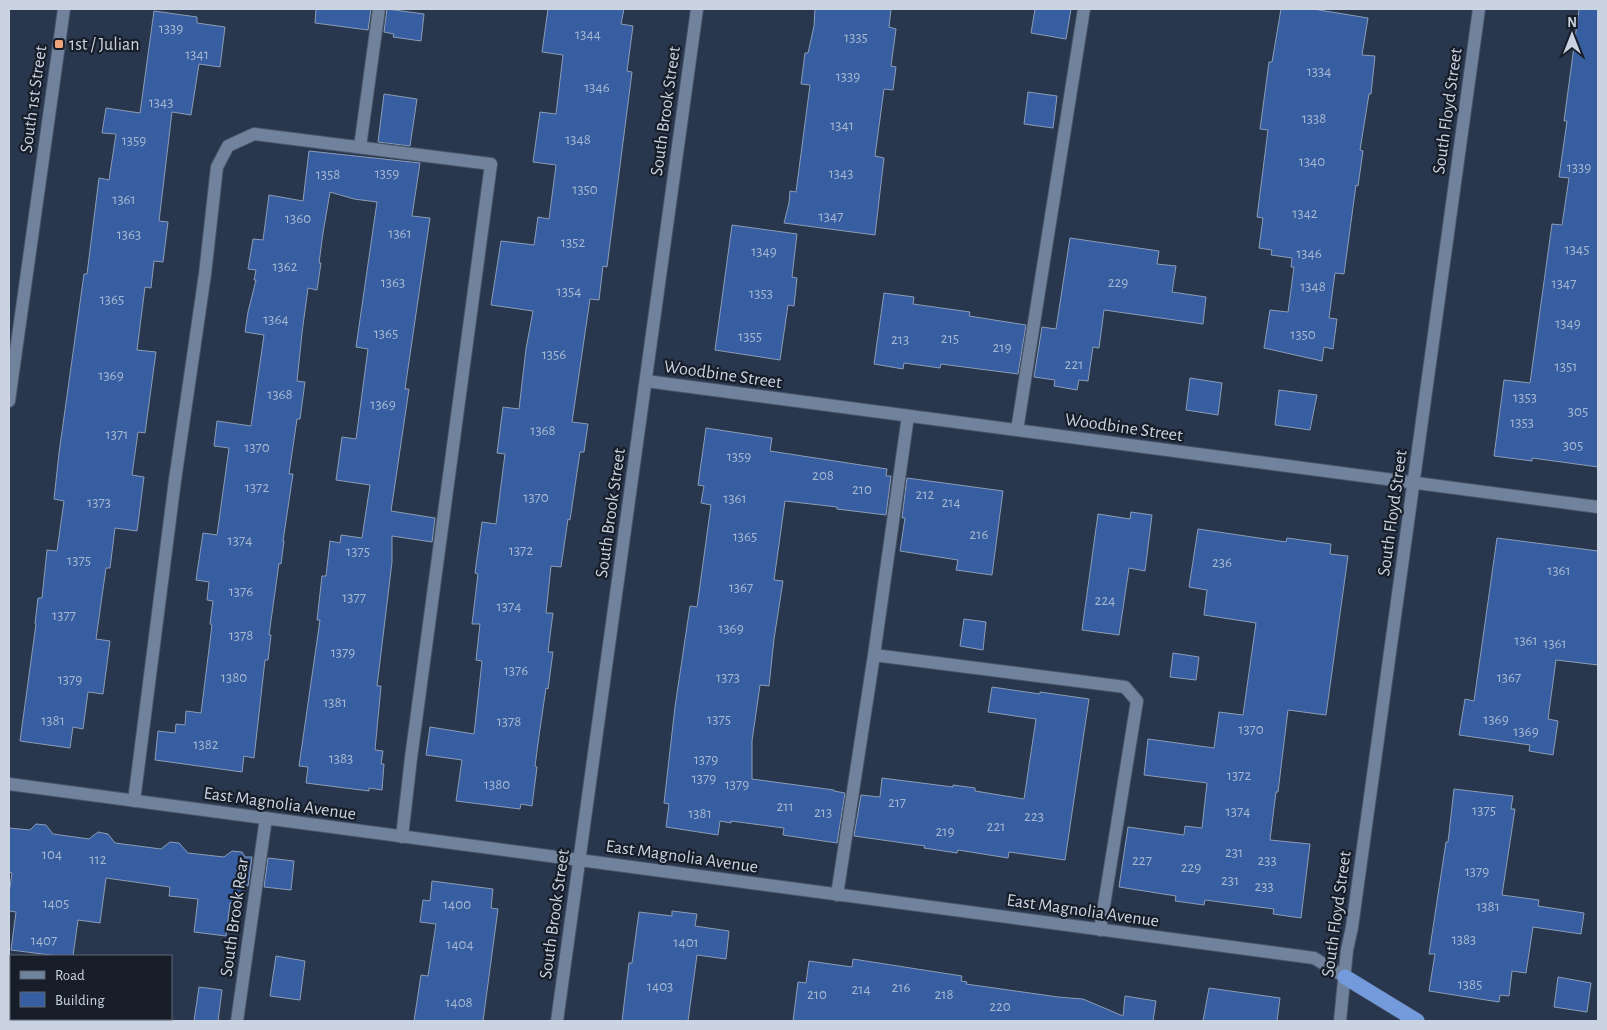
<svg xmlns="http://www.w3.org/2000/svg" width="1607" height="1030" font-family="'Alegreya Sans',sans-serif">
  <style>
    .building { fill: #365ea1; stroke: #8c9cb8 }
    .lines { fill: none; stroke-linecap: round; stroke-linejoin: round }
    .minor-casing { stroke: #485467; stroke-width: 14 }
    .highway-casing { stroke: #485467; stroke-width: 16 }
    .minor { stroke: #71829c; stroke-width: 12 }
    .highway { stroke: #739ada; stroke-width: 15 }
    .poi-dot { fill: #efa378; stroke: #181e29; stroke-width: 2 }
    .labels { text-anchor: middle; stroke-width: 4.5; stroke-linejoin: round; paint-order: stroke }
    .number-label { font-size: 15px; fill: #a5b6d1 }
    .poi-label { font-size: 18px; fill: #cad3e1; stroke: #181e29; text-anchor: start }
    .street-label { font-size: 18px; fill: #cad3e1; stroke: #181e29 }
  </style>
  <rect width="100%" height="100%" fill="#29374e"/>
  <path class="building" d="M316,9H371L368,30L315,23Z
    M387,9L424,14L421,41L393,37L394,34L384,32Z
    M548,9H624L621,24L633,26L627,71L632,72L607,267L603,266L599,300L590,299L572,422L588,424L584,452H580L570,520L568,519L561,567L551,566L546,613H553L548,652H553L548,689L546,688L539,736L535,766L537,767L532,806L521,804L520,809L456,801L462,760L426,755L430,727L474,734L482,661L476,660L480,624H472L478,574L475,573L482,522L496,524L505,454L497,453L503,407L519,409L526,349L533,311L491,305L501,241L534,245L538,217L549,219L556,165L533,162L540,112L556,114L563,55L542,52Z
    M815,9H891L889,27L896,29L891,66L896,67L893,90L884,89L875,156L884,158L875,235L784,223L789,203L790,191L796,192L810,85L801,84L805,53H808L814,26Z
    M1035,9H1071L1066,39L1031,33Z
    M1281,9H1313L1368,18L1362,55L1375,56L1371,94H1369L1360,150L1363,151L1358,186L1356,185L1344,274L1335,273L1329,318L1337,319L1333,349L1324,347L1322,361L1264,348L1270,310L1288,312L1294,267H1291L1292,258L1271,255L1272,250L1259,248L1263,218L1257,217L1268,130L1260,129L1269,62H1272Z
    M1579,9H1598V467L1532,458V461L1494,456L1504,380L1530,383L1552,224L1562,225L1569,178L1559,177L1567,121H1564Z
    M154,11L197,17V23L225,27L220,67L199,64L191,115L172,112L159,221L168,222L163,262L154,261L151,288L145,287L137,350L156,352L145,433L138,432L132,475L144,477L137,531L115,528L110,568H106L96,639L110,641L103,694L88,692L83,729L73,727L70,748L20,741L36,624H35L38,598H42L47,550L57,551L64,501L54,499L59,453L84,274H87L99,178L109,180L116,134L102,133L106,108L140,113Z
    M1028,92L1057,96L1053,128L1024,124Z
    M384,94L417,99L410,146L378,142Z
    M309,151L420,163L412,216L430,218L405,389H409L391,511L435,518L432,542L392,536V562L377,686H381L375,750L383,751L381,764H384L382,790L369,788V791L306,783L308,767L299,766L320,620H317L322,576H326L330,541L340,543L341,535L362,538L370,485L336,480L342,437L356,439L368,349L356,347L377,202L354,199L330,192L323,233L319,263H321L317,290L308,288L302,333L297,381L305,382L300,419H297L289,474H293L283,541H284L281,564L279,563L269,635H271L268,660H265L254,758L244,756L242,772L155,760L158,731L175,733L176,724L185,725L186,711L201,713L212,625L210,624L213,601L207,600L209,582L196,580L203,533L217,535L229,448L214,446L217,421L251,426L264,335L245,332L248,312L256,280H254L256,270L248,269L253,239L263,240L269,195L303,201Z
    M732,225L797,234L792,277L797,278L794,306L788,305L780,360L715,350Z
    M1070,238L1159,251L1157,264L1176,266L1172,292L1206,297L1203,324L1104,310L1099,348L1093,347L1088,381L1079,380L1077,390L1054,386L1055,380L1034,377L1042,327L1056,329Z
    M884,293L914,297L913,304L970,312L969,316L1026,325L1018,374L941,364L940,368L904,363L903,369L874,364Z
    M1190,378L1222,383L1218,415L1186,410Z
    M1279,390L1317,395L1310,430L1275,425Z
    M706,428L772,438L770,451L887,469L886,476H891L886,515L837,509V507L785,501L774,580L783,581L774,639L769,686L760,685L752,741V779L834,790V791L845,793L837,843L783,835L784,828L731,821V823L720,821L718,835L666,827L669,804L664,803L675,707L690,606L697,607L711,505L701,503L704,486L698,485Z
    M907,478L1003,491L992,575L956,570L958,560L900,551L905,518H902Z
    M1131,512L1152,515L1145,571L1129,568L1119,635L1082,630L1098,514L1130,519Z
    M1198,529L1286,542L1287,538L1331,544L1330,554L1348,556L1326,715L1288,710L1278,792H1276L1270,840L1310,844L1301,918L1273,914L1274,909L1205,900L1204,905L1175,901L1176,896L1119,887L1128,827L1184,835L1185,826L1202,828L1207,783L1144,775L1148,739L1214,748L1219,712L1243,715L1256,623L1204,615L1207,590L1189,587Z
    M1497,538L1598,551V665L1556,660L1548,719L1558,721L1553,755L1529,751L1530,745L1459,735L1465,699L1474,701Z
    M964,619L986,622L983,650L960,646Z
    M1173,653L1199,657L1196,680L1170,677Z
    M992,687L1040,694V692L1089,699L1065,860L1009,852L1008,858L958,850L957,853L924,848L925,846L854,836L861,795L880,797L882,778L953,787V785L975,788V791L1024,799L1036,719L988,712Z
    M1454,789L1513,796L1511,809H1515L1502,895L1539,900L1538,906L1584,913L1581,934L1533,927L1526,973L1512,971L1509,996L1500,995L1499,1002L1429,991L1435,954H1429L1446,842H1448Z
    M36,824L46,825L53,834L89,839L98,832L108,834L115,843L161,849L170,842L179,843L188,853L224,857L232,851L242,852L245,857H252L248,886L245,885L242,905L230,903L226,936L194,932L198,899L169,896L170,887L106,878L100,923L78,920L73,956H58L11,950L16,912L9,911V894L12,873L9,872V828L30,830Z
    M268,858L294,861L291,890L264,887Z
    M432,881L493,889L491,908L498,909L483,1021H414L421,975L428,976L436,924L420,922L423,900L430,901Z
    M672,911L697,914L695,926L729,931L726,959L697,955L688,1021H622L629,963H632L639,912L672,916Z
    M276,956L305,961L300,1000L270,996Z
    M853,959L962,976L961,981L967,982L966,984L1058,997L1083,999L1123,1016L1125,996L1156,1001L1153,1021H793L798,982L806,983L809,961L852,967Z
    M1558,977L1591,983L1587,1012L1554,1007Z
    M199,987L222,990L218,1021H194Z
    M1209,988L1280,998L1277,1021H1203Z"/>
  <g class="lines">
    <g class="minor-casing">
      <path id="minor" d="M360,147L379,9
        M646,381L1598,507
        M9,401L64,9
        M1017,430L1084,9
        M874,655L908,416
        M9,784L1314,958L1345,977
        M134,801L175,480L205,274L217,167L228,146L254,134L491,164L411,758L402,837
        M837,895L874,655L1125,687L1137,701L1100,930
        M237,1021L266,818
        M557,1021L697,9
        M1340,1021L1347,950L1352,927L1479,9"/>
    </g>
    <g class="highway-casing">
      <path id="highway" d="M1345,977L1417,1021"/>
    </g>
    <use href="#minor" class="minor"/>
    <use href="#highway" class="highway"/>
  </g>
  <rect class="poi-dot" x="54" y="39" width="10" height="10" rx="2.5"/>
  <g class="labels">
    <g class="number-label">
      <text x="171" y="33">1339</text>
      <text x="588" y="39">1344</text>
      <text x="856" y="42">1335</text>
      <text x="197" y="59">1341</text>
      <text x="1319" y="76">1334</text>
      <text x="848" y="81">1339</text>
      <text x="597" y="92">1346</text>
      <text x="161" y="107">1343</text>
      <text x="1314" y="123">1338</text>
      <text x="842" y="130">1341</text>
      <text x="578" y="144">1348</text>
      <text x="134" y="145">1359</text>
      <text x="1312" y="166">1340</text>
      <text x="1579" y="172">1339</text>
      <text x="387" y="178">1359</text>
      <text x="841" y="178">1343</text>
      <text x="328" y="179">1358</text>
      <text x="585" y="194">1350</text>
      <text x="124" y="204">1361</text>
      <text x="1305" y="218">1342</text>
      <text x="831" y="221">1347</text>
      <text x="298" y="223">1360</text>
      <text x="400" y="238">1361</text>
      <text x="129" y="239">1363</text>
      <text x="573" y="247">1352</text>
      <text x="1577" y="254">1345</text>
      <text x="764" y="256">1349</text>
      <text x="1309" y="258">1346</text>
      <text x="285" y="271">1362</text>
      <text x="393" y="287">1363</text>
      <text x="1118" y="287">229</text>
      <text x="1564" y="288">1347</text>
      <text x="1313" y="291">1348</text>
      <text x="569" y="296">1354</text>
      <text x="761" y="298">1353</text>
      <text x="112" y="304">1365</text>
      <text x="276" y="324">1364</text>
      <text x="1568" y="328">1349</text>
      <text x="386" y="338">1365</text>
      <text x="1303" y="339">1350</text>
      <text x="750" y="341">1355</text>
      <text x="950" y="343">215</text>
      <text x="900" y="344">213</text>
      <text x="1002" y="352">219</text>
      <text x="554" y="359">1356</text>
      <text x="1074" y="369">221</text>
      <text x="1566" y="371">1351</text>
      <text x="111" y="380">1369</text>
      <text x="280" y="399">1368</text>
      <text x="1525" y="402">1353</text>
      <text x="383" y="409">1369</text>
      <text x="1578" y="416">305</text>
      <text x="1522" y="427">1353</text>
      <text x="543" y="435">1368</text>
      <text x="117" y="439">1371</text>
      <text x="1573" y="450">305</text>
      <text x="257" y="452">1370</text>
      <text x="739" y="461">1359</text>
      <text x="823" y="480">208</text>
      <text x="257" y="492">1372</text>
      <text x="862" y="494">210</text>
      <text x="925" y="499">212</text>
      <text x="536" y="502">1370</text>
      <text x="735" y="503">1361</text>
      <text x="99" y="507">1373</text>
      <text x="951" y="507">214</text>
      <text x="979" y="539">216</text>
      <text x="745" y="541">1365</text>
      <text x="240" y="545">1374</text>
      <text x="521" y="555">1372</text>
      <text x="358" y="556">1375</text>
      <text x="79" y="565">1375</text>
      <text x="1222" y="567">236</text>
      <text x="1559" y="575">1361</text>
      <text x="741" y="592">1367</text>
      <text x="241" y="596">1376</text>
      <text x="354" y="602">1377</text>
      <text x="1105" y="605">224</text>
      <text x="509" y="611">1374</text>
      <text x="64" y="620">1377</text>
      <text x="731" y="633">1369</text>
      <text x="241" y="640">1378</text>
      <text x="1526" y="645">1361</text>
      <text x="1555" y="648">1361</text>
      <text x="343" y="657">1379</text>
      <text x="516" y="675">1376</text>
      <text x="234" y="682">1380</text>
      <text x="728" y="682">1373</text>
      <text x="1509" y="682">1367</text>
      <text x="70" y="684">1379</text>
      <text x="335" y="707">1381</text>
      <text x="719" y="724">1375</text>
      <text x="1496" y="724">1369</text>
      <text x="53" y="725">1381</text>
      <text x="509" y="726">1378</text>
      <text x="1251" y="734">1370</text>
      <text x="1526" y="736">1369</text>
      <text x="206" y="749">1382</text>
      <text x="341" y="763">1383</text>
      <text x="706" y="764">1379</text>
      <text x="1239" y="780">1372</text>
      <text x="704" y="783">1379</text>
      <text x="497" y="789">1380</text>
      <text x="737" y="789">1379</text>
      <text x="897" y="807">217</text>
      <text x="785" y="811">211</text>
      <text x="1484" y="815">1375</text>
      <text x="1238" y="816">1374</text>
      <text x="823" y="817">213</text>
      <text x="700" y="818">1381</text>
      <text x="1034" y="821">223</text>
      <text x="996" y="831">221</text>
      <text x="945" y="836">219</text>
      <text x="1234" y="857">231</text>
      <text x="52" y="859">104</text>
      <text x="98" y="864">112</text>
      <text x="1142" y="865">227</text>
      <text x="1267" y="865">233</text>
      <text x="1191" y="872">229</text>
      <text x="1477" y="876">1379</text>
      <text x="1230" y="885">231</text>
      <text x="1264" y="891">233</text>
      <text x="56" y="908">1405</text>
      <text x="457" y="909">1400</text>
      <text x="1488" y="911">1381</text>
      <text x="1464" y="944">1383</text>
      <text x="44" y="945">1407</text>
      <text x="686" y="947">1401</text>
      <text x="460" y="949">1404</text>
      <text x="1470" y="989">1385</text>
      <text x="660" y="991">1403</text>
      <text x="901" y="992">216</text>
      <text x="861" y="994">214</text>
      <text x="817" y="999">210</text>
      <text x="944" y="999">218</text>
      <text x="459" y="1007">1408</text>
      <text x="1000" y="1011">220</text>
    </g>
    <g class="poi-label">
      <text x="69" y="50">1st / Julian</text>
    </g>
    <g class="street-label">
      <text transform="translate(33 99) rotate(-82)" y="6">South 1st Street</text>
      <text transform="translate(665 111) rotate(-82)" y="6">South Brook Street</text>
      <text transform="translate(1447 111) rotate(-82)" y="6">South Floyd Street</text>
      <text transform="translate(723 374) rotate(8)" y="6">Woodbine Street</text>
      <text transform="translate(1124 427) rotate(8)" y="6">Woodbine Street</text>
      <text transform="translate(610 513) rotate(-82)" y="6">South Brook Street</text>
      <text transform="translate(1392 513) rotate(-82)" y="6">South Floyd Street</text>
      <text transform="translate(280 803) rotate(8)" y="6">East Magnolia Avenue</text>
      <text transform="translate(682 856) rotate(8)" y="6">East Magnolia Avenue</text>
      <text transform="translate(1083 910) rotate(8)" y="6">East Magnolia Avenue</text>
      <text transform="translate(554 914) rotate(-82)" y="6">South Brook Street</text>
      <text transform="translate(1336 914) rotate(-82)" y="6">South Floyd Street</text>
      <text transform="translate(234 917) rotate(-82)" y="6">South Brook Rear</text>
    </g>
  </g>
  <rect width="1607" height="1030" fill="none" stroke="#cad3e1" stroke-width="20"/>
  <rect x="10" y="955" width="162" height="65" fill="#181e29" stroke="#5f6673"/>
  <rect x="20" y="971" width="25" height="8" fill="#71829c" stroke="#5f6673"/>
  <text x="55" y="980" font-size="15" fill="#cad3e1">Road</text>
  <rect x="20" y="992" width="25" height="15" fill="#365ea1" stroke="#5f6673"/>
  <text x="55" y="1005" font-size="15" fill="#cad3e1">Building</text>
  <g transform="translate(1572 35)" stroke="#181e29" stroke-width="4" paint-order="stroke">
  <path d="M0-4L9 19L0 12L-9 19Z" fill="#cad3e1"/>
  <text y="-8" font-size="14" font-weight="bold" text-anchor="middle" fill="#cad3e1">N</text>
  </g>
</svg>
